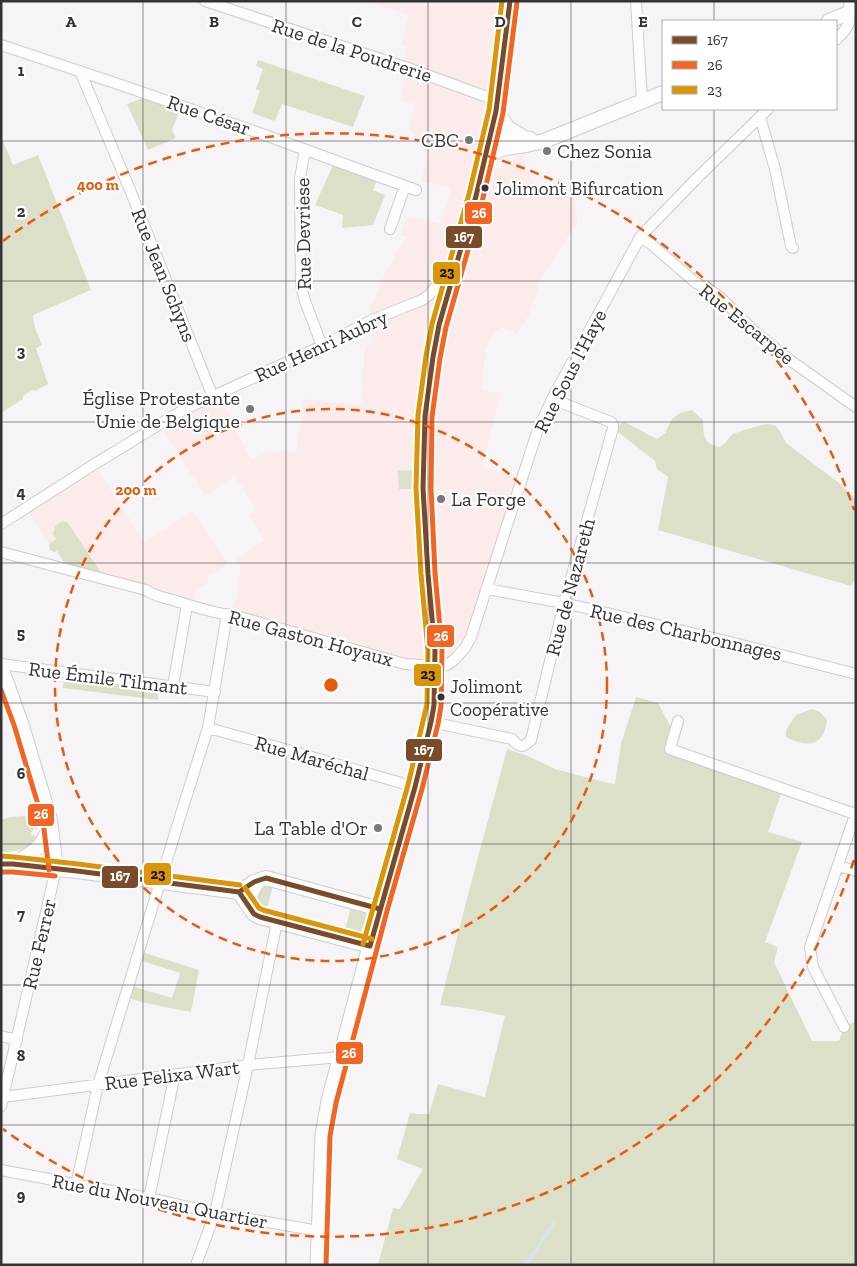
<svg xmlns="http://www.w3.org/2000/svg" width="857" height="1266" font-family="'Zilla Slab',serif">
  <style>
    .commercial { fill: #fbebeb }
    .green { fill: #dce0c9 }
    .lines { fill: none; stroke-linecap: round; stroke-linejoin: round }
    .stream { stroke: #d4e2fc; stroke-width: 2.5 }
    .street-casing { stroke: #cfcccf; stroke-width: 12 }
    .secondary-casing { stroke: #cfcccf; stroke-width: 16 }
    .primary-casing { stroke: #cfcccf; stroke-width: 17 }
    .street { stroke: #fefdfe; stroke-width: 10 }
    .secondary { stroke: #fefdfe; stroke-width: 14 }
    .primary { stroke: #fefdfe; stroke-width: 15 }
    .bus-1-casing { stroke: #fff; stroke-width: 9 }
    .bus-2-casing { stroke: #fff; stroke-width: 9 }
    .bus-3-casing { stroke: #fff; stroke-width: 9 }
    .bus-1 { stroke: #7a4b2a; stroke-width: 5 }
    .bus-2 { stroke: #f26522; stroke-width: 5 }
    .bus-3 { stroke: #da9508; stroke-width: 5 }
    .grid { fill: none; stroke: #353335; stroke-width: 1; stroke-opacity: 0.55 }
    .ring { fill: none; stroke: #e8590c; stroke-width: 2.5; stroke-dasharray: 9 6 }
    .poi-dot { fill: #797779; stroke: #fff; stroke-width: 2 }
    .bus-dot { fill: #353335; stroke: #fff; stroke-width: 2 }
    .labels { text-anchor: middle; stroke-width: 4.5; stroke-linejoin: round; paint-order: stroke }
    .bus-label { font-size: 19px; fill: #353335; stroke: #fff; text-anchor: start }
    .street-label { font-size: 20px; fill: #353335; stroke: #fff }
    .poi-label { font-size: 20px; fill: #353335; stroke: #fff; text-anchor: end }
    .grid-label { font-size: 16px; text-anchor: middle; font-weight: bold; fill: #353335; stroke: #fff; stroke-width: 4.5; stroke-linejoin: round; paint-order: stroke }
    .centre { fill: #e8590c; stroke: #fff; stroke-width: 2.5 }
    .ring-label { font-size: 15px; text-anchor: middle; font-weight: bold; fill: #e8590c; stroke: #fff; stroke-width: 4.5; stroke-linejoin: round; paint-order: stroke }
    .line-badge { stroke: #fff; stroke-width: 2 }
    .badge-label { font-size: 14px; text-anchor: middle; font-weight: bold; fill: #fff }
    .pale-badge-label { font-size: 14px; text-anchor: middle; font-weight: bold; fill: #111 }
  </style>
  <rect width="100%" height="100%" fill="#f7f4f8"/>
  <path class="commercial" d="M365,1H510L483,168L494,171L522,156L533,183L573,196L578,221L541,279L529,315L517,333L504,327L495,331L485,350L482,390L501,393L482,466L515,478L471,628L465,642L452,657L421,661H405L231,612L234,600H237L241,566L236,559L264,540L249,515L255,511L254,509L256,507L255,504L253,505L235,476L205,496L167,437L162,428L220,396L251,460L266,453L284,450L296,452L304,399L361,405L365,346L373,342L371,328V308L385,273L391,263L398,248L403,244L406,237L401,235L406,220L409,216L441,224L451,188L421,181L428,158L425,149L427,141L422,139L409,130L415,104L400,101L408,68L401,66L406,47L401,45L409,15Z
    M97,468L144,542L193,511L228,564L208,577V583L196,591L193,602L185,599L181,596L178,592L174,595L102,576L68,523L63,521L60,522L54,529V532L56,539L50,543L45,539L29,513Z"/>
  <path class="green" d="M258,60L365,96L353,127L282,104L275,121L252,113L260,91L256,89L263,69L256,66Z
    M145,97L180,110L172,130L176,138L148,150L127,104Z
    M1,136L13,165L38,155L91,290L33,315L35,328L42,345L36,348L48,384L35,391L34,389L23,396V399L1,413Z
    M333,165L377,180L373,190L385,195L373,225L342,228L343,215L315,205Z
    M692,410L703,420C704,436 702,443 720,447C727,442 727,440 732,435C733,433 765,424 767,424C770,424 773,425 776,426L781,433L786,443L839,483L856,499V577L851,586L658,530L668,477L657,469L655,461L618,432V427L620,424L625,422L657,439L665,433L672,419L680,413Z
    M412,470L413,489H399L398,471Z
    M63,521L68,523L102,574L67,567L57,551L54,552L50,550L49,545L50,543L56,539L52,533L54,532C54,526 58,523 63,521Z
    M64,676L157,689L158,700L63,688Z
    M636,697L658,703L674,733L670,749L783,788L768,832L802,842L765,942L778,947L774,962L812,1041H839L844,1027L854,1022L856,1018V1265H378L393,1208L400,1209L423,1169L397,1159L410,1113L418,1114H429L438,1084L485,1097L505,1016L472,1009L440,1005L466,902L507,749L528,756L555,769L608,783L615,784L621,744Z
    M812,709L820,712L827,720C824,747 807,748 786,737V730L796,715Z
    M25,816L33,820L38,829H33L31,834L36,837C26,852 18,850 1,853V820L9,817Z
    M268,885L273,886L266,912C252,905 254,890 268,885Z
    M351,907L367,912L360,938L344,933Z
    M139,951L199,970L191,1012L145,1003L128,998V985L172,998L180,973L136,959Z"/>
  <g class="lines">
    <path class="stream" d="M526,1265L554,1223"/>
    <g class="street-casing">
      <path id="street" d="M205,1L408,68L498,101
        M636,1L642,101
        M836,40C851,25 851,23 849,1
        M1,45L124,86L262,134L416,190
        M80,71L130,190L213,397
        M760,117L775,169L791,246L793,248
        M305,150L300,178L301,286L305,301L322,346
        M390,229L405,186
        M640,237L651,244L696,283L709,289L720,297L754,331L787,358L856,407
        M1,524L93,465L183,410L322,346L372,320L422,300L429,295L441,280L454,271
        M1,552L146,590C155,597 168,598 179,602C197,607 215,614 233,615L313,638L405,664L435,666L447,665L454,660L465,648L471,637L537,432L552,399L637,243L640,237L696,179L768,109
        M487,589L564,603L722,640L856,674
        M1,664L215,692
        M173,686L187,605
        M678,721L670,749L855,814
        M431,722L512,739C519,748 523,748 531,740L564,603L613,428V425L611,422L552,399
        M208,728L281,748L415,787
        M838,866L856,871
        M251,910L253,894L261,879
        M844,1027L813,967L810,947L856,812
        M1,1036L17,1040
        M3,1097L248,1065L340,1057
        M1,1106L56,869
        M1,1170L154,1199L215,1213L319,1231
        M76,1185L98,1085L184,804L208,728L227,614
        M149,1198L175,1074
        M196,1265L215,1213L248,1065L277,922"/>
    </g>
    <g class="secondary-casing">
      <path id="secondary" d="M829,21L856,10
        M496,111L508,128L520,135
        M490,139L501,134L513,137L530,139
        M486,156L505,148L526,145L544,141L663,93
        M1,667L21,723L46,806L50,820L56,869
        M1,864H13L77,871L239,892
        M13,864C30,855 45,847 49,826
        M239,892L254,882L266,878L380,909
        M239,892L254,914L260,917L370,946"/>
    </g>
    <g class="primary-casing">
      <path id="primary" d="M318,1265L323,1135L329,1101L380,909L415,787L431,722L434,705L435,683V651L428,574L423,488L425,416L433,357L439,325L476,196L496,111L510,1"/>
    </g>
    <use href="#street" class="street"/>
    <use href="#secondary" class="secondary"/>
    <use href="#primary" class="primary"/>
    <g class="bus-1-casing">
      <path id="bus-1" d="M1,864H13L77,871L239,892
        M239,892L254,882L266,878L380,909
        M239,892L254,914L260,917L370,946
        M370,946L415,787L431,722L434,705L435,651L428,574L423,488L425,416L433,357L439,325L476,196L496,111L510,1"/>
    </g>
    <g class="bus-2-casing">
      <path id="bus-2" d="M1,690L14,725L43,821L49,870
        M1,872H13L55,876
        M326,1265L330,1136L336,1103L387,911L422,789L438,724L441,706L442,650L435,573L431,488L432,417L440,358L446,327L483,198L503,113L517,2"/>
    </g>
    <g class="bus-3-casing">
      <path id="bus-3" d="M1,856L14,857L78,864L240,885
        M245,888L259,908L263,910L372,939
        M363,944L408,785L427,704L428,651L421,574L416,488L418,415L426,356L432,324L469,194L489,110L502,1"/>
    </g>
    <use href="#bus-1" class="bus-1"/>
    <use href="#bus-2" class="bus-2"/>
    <use href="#bus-3" class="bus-3"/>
  </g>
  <path class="grid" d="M143,1V1265M286,1V1265M428,1V1265M571,1V1265M714,1V21M714,109V1265M1,141H856M1,281H856M1,422H856M1,563H856M1,703H856M1,844H856M1,985H856M1,1125H856"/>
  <g class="ring">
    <circle cx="331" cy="685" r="276"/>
    <path d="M854 860A552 552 0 0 1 3 1129M3 241A552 552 0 0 1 854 510"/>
  </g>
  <g class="poi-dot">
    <circle cx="469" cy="140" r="5"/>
    <circle cx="547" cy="151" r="5"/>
    <circle cx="250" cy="409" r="5"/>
    <circle cx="441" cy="499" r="5"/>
    <circle cx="378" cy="828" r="5"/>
  </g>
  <g class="bus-dot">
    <circle cx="485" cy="188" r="4.5"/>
    <circle cx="441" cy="697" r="4.5"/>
  </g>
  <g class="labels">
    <g class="bus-label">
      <text x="494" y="195">Jolimont Bifurcation</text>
      <text x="450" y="693">Jolimont<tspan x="450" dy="23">Coopérative</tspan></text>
    </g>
    <g class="street-label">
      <text transform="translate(352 50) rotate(18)" y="7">Rue de la Poudrerie</text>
      <text transform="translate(209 115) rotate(19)" y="7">Rue César</text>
      <text transform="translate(303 234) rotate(-91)" y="7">Rue Devriese</text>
      <text transform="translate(164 275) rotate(68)" y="7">Rue Jean Schyns</text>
      <text transform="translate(747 324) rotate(39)" y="7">Rue Escarpée</text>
      <text transform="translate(321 346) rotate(-25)" y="7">Rue Henri Aubry</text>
      <text transform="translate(570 371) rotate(-63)" y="7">Rue Sous l'Haye</text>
      <text transform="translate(570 587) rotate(-75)" y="7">Rue de Nazareth</text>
      <text transform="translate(686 632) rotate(13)" y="7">Rue des Charbonnages</text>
      <text transform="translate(311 638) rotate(15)" y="7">Rue Gaston Hoyaux</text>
      <text transform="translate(108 678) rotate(7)" y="7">Rue Émile Tilmant</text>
      <text transform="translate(312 758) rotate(16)" y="7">Rue Maréchal</text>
      <text transform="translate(39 944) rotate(-77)" y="7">Rue Ferrer</text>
      <text transform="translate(172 1075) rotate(-7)" y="7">Rue Felixa Wart</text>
      <text transform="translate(160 1201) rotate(11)" y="7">Rue du Nouveau Quartier</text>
    </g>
    <g class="poi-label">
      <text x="459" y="147">CBC</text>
      <text x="557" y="158" text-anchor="start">Chez Sonia</text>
      <text x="240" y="405">Église Protestante<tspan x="240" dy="23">Unie de Belgique</tspan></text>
      <text x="451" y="506" text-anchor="start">La Forge</text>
      <text x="368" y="835">La Table d'Or</text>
    </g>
  </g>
  <g class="grid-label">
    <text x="71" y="27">A</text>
    <text x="214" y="27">B</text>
    <text x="357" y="27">C</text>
    <text x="500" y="27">D</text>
    <text x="643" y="27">E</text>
    <text x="21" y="76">1</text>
    <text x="21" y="217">2</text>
    <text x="21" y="357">3</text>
    <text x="21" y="498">4</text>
    <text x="21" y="639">5</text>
    <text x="21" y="779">6</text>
    <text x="21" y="920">7</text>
    <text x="21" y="1061">8</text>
    <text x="21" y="1201">9</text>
  </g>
  <circle cx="331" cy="685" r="8" class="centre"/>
  <g class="ring-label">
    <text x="98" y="190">400 m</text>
    <text x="136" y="495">200 m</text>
  </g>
  <g class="line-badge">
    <rect x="464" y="201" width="29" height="24" rx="5" fill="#f26522"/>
    <rect x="445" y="225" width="38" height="24" rx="5" fill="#7a4b2a"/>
    <rect x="432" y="261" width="29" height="24" rx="5" fill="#da9508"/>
    <rect x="426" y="624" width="29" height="24" rx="5" fill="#f26522"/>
    <rect x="413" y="663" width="29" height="24" rx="5" fill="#da9508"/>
    <rect x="405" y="738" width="38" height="24" rx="5" fill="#7a4b2a"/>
    <rect x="27" y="803" width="28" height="24" rx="5" fill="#f26522"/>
    <rect x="143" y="862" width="29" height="24" rx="5" fill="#da9508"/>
    <rect x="101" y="865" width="38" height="24" rx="5" fill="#7a4b2a"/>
    <rect x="335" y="1041" width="29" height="24" rx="5" fill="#f26522"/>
  </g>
  <g class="badge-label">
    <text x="479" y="218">26</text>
    <text x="464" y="242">167</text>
    <text x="441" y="641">26</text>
    <text x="424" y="755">167</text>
    <text x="41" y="819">26</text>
    <text x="120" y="881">167</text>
    <text x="349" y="1058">26</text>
  </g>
  <g class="pale-badge-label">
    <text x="447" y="277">23</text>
    <text x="428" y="679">23</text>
    <text x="158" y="879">23</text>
  </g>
  <rect width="857" height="1266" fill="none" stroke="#353335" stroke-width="5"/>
  <rect x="662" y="20" width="175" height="90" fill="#ffffff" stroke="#aeadae"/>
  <rect x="672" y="36" width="25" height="8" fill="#7a4b2a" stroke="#aeadae"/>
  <text x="707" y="45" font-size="15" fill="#353335">167</text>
  <rect x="672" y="61" width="25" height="8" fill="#f26522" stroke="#aeadae"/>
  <text x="707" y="70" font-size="15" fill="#353335">26</text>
  <rect x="672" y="86" width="25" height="8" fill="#da9508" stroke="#aeadae"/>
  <text x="707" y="95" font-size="15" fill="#353335">23</text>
</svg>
